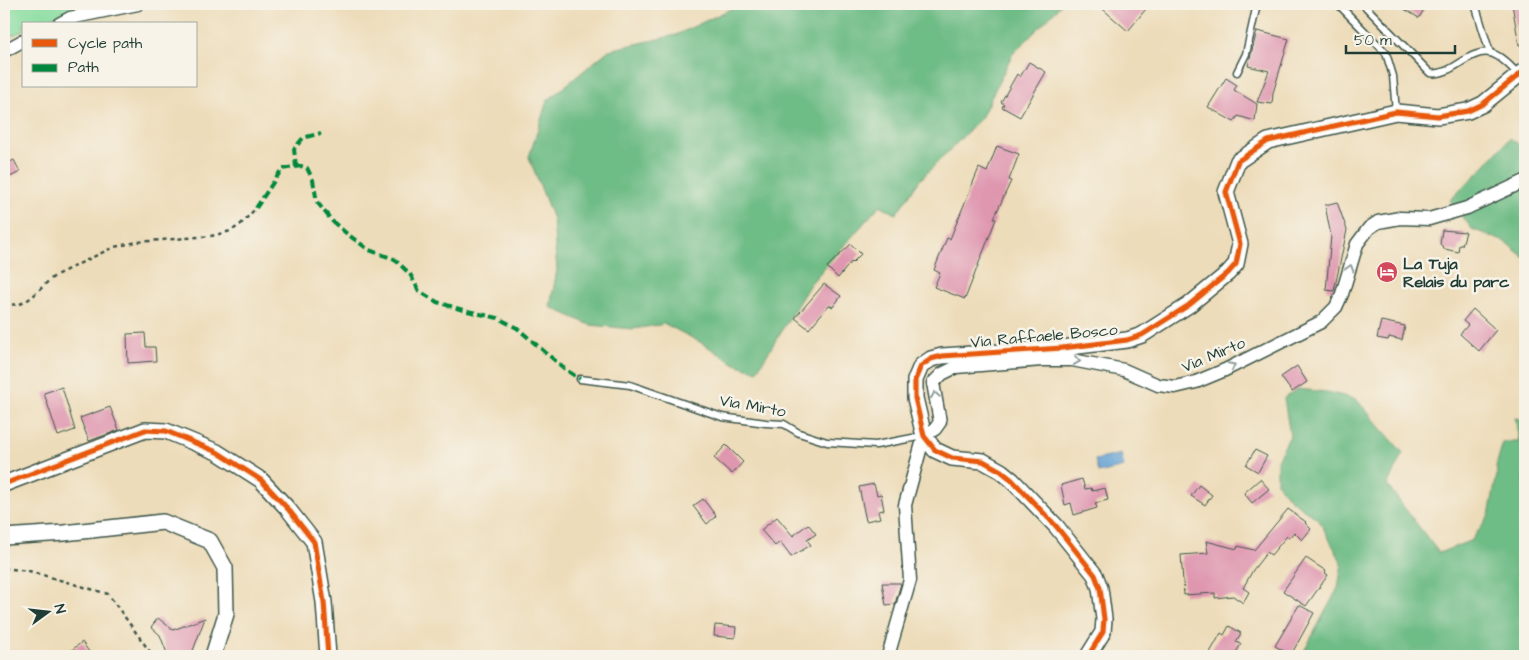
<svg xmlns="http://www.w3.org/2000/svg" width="1529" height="660" font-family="'Architects Daughter',sans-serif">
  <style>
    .green { fill: #88dda0; stroke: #548d6a }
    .forest { fill: #6ebc86; stroke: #467c5d }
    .water { fill: #63a1d4; stroke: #416f84 }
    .building { fill: #df97b0 }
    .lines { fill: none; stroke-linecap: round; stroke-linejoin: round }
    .service-casing { stroke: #3e5548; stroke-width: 9 }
    .minor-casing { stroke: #3e5548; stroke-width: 15 }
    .tertiary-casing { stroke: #3e5548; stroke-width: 18 }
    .path { stroke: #3e5548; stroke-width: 2.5; stroke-dasharray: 4 4; stroke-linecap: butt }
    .service { stroke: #fff; stroke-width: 6 }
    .minor { stroke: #fff; stroke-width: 12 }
    .tertiary { stroke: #fff; stroke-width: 15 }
    .quiet { stroke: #00873e; stroke-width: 4; stroke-dasharray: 8 4; stroke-linecap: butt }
    .cycleway-casing { stroke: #f7f3e8; stroke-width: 8 }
    .cycleway { stroke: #e8590c; stroke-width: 5 }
    .oneway { stroke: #8f9e9a }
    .labels { text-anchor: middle; stroke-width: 5; stroke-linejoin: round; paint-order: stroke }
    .poi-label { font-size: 16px; font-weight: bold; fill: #1f3d34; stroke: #f7f3e8; text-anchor: start }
    .street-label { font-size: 16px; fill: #1f3d34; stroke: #f7f3e8 }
  </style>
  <rect width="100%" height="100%" fill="#f7f3e8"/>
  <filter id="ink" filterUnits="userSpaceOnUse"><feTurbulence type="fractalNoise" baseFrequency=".02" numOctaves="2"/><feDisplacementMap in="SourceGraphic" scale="10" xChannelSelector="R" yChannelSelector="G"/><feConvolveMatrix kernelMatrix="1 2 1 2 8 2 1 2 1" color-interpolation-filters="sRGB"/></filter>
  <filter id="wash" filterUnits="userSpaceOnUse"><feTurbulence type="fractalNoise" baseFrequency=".0096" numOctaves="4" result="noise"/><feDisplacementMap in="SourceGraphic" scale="20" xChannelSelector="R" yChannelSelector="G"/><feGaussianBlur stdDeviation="1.12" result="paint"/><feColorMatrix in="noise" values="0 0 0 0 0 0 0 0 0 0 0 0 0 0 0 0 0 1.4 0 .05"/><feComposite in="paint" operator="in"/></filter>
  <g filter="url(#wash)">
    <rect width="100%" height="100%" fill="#eddcb9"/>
    <path class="green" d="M4,4H83L37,24H24V30L4,39Z"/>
    <path class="forest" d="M741,4H1062L1012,55L981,118L920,180L896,214L880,205L810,284L757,371L735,364L702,343L665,324L633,329L590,325L550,307L557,270L553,219L529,157L547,101L609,50L676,35Z
      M1510,138L1525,149V258L1505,242L1472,229L1450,200L1480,171Z
      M1297,389L1327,392L1356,399L1403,453L1387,485L1439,553L1472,540L1489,515L1497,475L1496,466L1503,442H1519L1515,418L1525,420V656H1307L1303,653L1338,588L1342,563L1319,520L1290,499L1277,483V460L1290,436L1284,398Z"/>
    <path class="water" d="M1121,454L1124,467L1098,473L1095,460Z"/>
    <g id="blocks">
      <path class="building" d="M1097,4H1150L1128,31Z
        M1396,4H1427L1419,18Z
        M1512,4H1525V45H1519Z
        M1257,31L1289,39L1273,93L1272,104L1257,102L1269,71L1248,66Z
        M1029,62L1046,72L1020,117L1002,107L1004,104L1001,102L1017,74L1020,77Z
        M1226,78L1237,85L1234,90L1257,104L1255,121L1238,116L1234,122L1208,107Z
        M997,146L1019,154L1009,180L1011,181L994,218L996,219L965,299L934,287L940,273L934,270L947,238L950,239L979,168L987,172Z
        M14,160L20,172L4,180V165Z
        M1337,202L1347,230L1334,291L1326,290L1331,236L1325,205Z
        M1442,230L1466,232L1462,245H1459L1458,252L1445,249L1440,244Z
        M851,244L861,254L852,263L851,262L838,278L827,267Z
        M824,284L841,296L833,307L829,305L809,329L795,318Z
        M1473,309L1496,330L1479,351L1460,334L1468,325L1463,321Z
        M1381,321L1405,326L1402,340L1389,337L1388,340L1377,338Z
        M145,333L146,347H155L156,361L128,363L127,334Z
        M1297,366L1307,382L1292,392L1281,377Z
        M62,387L75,430L58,436L44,393Z
        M110,407L119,430L89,441L80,418Z
        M726,445L743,462L732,474L714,458Z
        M1255,450L1267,456L1258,472L1246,465Z
        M1082,479L1085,489L1091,488L1092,491L1105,488L1108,500L1095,503L1097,508L1074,515L1071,503L1065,505L1061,485Z
        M1260,479L1269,489L1252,503L1244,493Z
        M874,484L877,495L881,494L884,510L878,511L880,518L866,521L859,487Z
        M1199,485L1212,495L1205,505L1191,496Z
        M703,499L716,516L707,524L693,506Z
        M1288,509L1306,522L1305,523L1311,529L1302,540L1294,532L1289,538L1287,536L1271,555L1267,552L1253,570L1243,588L1249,592L1243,603L1233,596L1215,598V593L1184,595L1181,555L1208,553L1206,541L1237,549L1238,546L1254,550Z
        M777,517L793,536L808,524L816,534L807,540L811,545L791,557L780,542L775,546L761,530Z
        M1306,558L1326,571L1325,573L1328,575L1306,606L1283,591Z
        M882,583H901L895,604L886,605Z
        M1299,605L1314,613L1291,655L1275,646Z
        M158,618L173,630L205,618L191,656H168L160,635L151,627Z
        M715,625L736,627L735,638L714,636Z
        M1229,626L1241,633L1236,642L1241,644L1234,656H1208L1221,633L1224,635Z
        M82,642L92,656H64Z"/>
    </g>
  </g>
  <g filter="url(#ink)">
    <use href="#blocks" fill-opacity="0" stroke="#3e5548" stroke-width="1"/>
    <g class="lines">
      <g class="service-casing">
        <path id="service" d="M1338,4L1386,53L1393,76L1396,112
          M1363,4L1430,73C1452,77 1468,49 1490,53C1501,55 1512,68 1519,75
          M1475,4L1490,53
          M1237,72L1246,54L1257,4
          M580,379L630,385L722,417L766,423L784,424L799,433L827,442L876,445L923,436"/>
      </g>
      <g class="minor-casing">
        <path id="minor" d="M59,24L70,18L138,4
          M4,51L24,40
          M888,656L910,580L905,505L924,436L935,429L940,422L933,383L942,374L956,367L1042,360H1072L1124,370L1158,385L1175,387L1196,382L1225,370L1321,322L1336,307L1342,294L1357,244L1369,228L1378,222L1400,218L1429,219L1467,208L1525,181"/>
      </g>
      <g class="tertiary-casing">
        <path id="tertiary" d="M4,484L145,430L166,431L217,452L261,480L288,509L314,542L324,602L328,656
          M4,537L64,533L163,522L210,541L225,568L226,614L213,656
          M1088,656L1103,632L1104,619L1100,588L1095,575L1056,526L1012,480L1001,471L983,461L952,458L935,450L924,436L915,398V380L921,366L931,359L942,356L1062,348L1127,340L1142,335L1189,305L1228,273L1236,264L1240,244L1226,192L1238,161L1268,141L1396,112L1438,116L1468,111L1483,104L1525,70"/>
      </g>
      <path class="path" d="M4,305C9,304 16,305 20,304C35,298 43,284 56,275L114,247L137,242L211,236L231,231L241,224L256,208
        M4,568L29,571L108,594L153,656"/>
      <use href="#service" class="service"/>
      <use href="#minor" class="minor"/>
      <use href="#tertiary" class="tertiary"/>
      <path class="quiet" d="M296,167L294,149L303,138L321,133
        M256,208L282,169L301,166L307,168L313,180L317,202L332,221L346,233L369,250L394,259L410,274L419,291L437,302L463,310L498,318L517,328L566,370L580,379"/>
      <g class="cycleway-casing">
        <path id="cycleway" d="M4,484L145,430L166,431L217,452L261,480L288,509L314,542L324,602L328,656
          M1088,656L1103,632L1104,619L1100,588L1095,575L1056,526L1012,480L1001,471L983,461L952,458L935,450L924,436L915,398V380L921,366L931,359L942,356L1062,348L1127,340L1142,335L1189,305L1228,273L1236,264L1240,244L1226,192L1238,161L1268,141L1396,112L1438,116L1468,111L1483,104L1525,70"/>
      </g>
      <use href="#cycleway" class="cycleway"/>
    </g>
    <defs><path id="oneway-chevron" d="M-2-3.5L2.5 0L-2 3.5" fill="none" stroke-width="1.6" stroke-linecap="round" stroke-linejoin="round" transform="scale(1.25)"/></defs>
    <g class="oneway">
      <use href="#oneway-chevron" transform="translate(1350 268) rotate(-73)"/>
      <use href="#oneway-chevron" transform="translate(1077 361) rotate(8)"/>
      <use href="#oneway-chevron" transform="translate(1232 366) rotate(-27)"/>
      <use href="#oneway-chevron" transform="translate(935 395) rotate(-99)"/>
    </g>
  </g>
  <defs>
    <g id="hotel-disc" transform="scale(1.125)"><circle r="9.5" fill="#d1495b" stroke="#f7f3e8"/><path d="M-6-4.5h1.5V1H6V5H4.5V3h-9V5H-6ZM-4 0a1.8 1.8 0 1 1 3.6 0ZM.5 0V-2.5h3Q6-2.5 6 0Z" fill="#fff"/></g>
  </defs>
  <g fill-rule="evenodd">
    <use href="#hotel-disc" x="1387" y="272"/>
  </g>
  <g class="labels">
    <g class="poi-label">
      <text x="1403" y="269">La Tuja<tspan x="1403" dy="18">Relais du parc</tspan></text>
    </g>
    <g class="street-label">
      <text transform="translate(1044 335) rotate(-5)" y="6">Via Raffaele Bosco</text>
      <text transform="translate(1213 354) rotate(-23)" y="6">Via Mirto</text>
      <text transform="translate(753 405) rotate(10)" y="6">Via Mirto</text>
    </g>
  </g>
  <rect width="1529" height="660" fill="none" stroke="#f7f3e8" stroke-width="20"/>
  <rect x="22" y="22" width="175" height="65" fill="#f7f3e8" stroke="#a1aaa0"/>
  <rect x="32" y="39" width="25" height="8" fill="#e8590c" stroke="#a1aaa0"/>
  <text x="68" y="48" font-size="15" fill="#1f3d34">Cycle path</text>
  <rect x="32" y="64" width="25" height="8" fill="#00873e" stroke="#a1aaa0"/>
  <text x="68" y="72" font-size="15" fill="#1f3d34">Path</text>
  <g transform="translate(48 612) rotate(75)" stroke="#f7f3e8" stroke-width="4" paint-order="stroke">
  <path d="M0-4L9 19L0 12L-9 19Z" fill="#1f3d34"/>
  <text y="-8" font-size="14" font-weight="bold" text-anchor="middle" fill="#1f3d34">N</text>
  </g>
  <path d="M1346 45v8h109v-8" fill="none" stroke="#1f3d34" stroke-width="2.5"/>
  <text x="1354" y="45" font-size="15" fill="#1f3d34" stroke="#f7f3e8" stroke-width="4" paint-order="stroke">50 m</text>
</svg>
